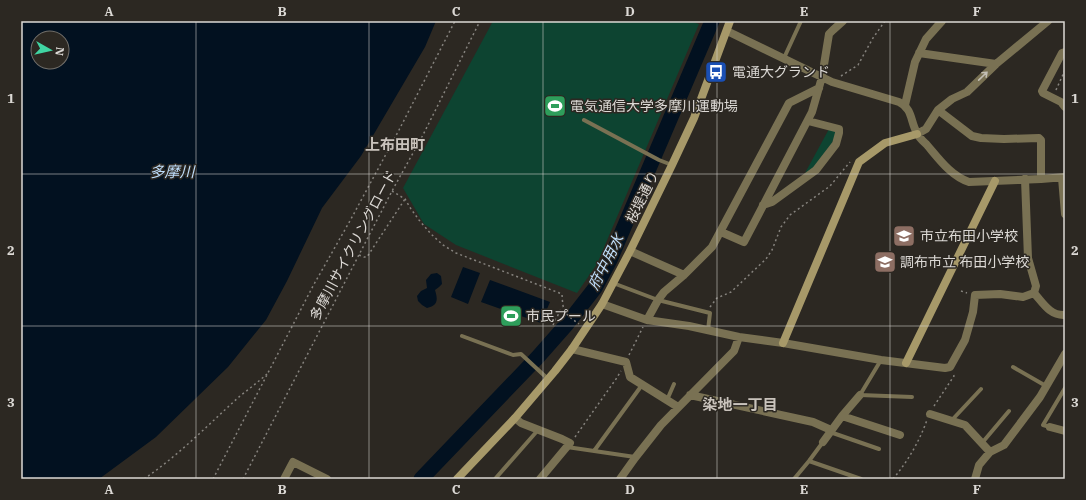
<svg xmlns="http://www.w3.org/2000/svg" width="1086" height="500" font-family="'IBM Plex Serif','Noto Sans JP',serif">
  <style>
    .green { fill: #0d4431 }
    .water { fill: #021120; fill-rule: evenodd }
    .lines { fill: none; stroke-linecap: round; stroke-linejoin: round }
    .river { stroke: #021120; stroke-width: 15 }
    .path { stroke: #86837e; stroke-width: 1.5; stroke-dasharray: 2 3; stroke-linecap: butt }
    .lane { stroke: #797153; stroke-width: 4 }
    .street { stroke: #797153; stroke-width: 8 }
    .secondary { stroke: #a79969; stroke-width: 8 }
    .oneway { stroke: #c3bfb4 }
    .grid { fill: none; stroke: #dcd9d5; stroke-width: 1; stroke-opacity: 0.55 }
    .labels { text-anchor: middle; stroke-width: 3; stroke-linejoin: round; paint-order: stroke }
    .poi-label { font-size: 14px; fill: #dcd9d5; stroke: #2c2822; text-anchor: start }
    .street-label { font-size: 14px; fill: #dcd9d5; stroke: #2c2822 }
    .neighbourhood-label { font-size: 15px; font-weight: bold; fill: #c9c3bc; stroke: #2c2822 }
    .water-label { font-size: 15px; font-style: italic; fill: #beddfa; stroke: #2c2822 }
    .neatline { fill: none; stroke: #dcd9d5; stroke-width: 1.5 }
    .grid-label { font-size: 13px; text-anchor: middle; font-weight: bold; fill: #dcd9d5 }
  </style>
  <rect width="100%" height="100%" fill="#2c2822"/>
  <path class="green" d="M493,21H690L699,24L597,264L577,293L456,245L424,224L403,188Z
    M829,129L834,131L836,133L832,143L813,168L805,173Z"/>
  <path class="water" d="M21,21H436L425,47L361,156L322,208L287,281L266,320L228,367L156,437L99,479H21ZM38,38H62V62H38Z
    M463,267L480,273L468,304L451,297Z
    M437,273L441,276L442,284L439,287L435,290C438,300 438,305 427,308L422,305L418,301L417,296L421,291L427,288L426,280L431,274Z
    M490,280L550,302L541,323L481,302Z"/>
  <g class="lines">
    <path class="river" d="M421,479L537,358L567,324L595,288L610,260L712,21"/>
    <path class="path" d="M841,76L858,65L873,38L885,21
      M1056,90L1065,70
      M392,191L405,199L411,209L419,220L431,234L443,245L456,253L562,294C563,313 564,313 579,324
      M359,255L364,257H367L405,199
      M961,291L967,293
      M710,307L717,298L731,292L766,259L772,250L781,227L790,215L830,186L850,162
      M553,325L562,307
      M629,355L643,327
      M934,406L954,376L953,374
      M575,437L616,379L621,371
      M144,479C179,455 209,424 240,396C249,389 258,382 267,374
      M213,479L313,286L351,219L399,130L455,21
      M243,479L392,191L423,135L480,21
      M893,479C908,461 919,442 927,420"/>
    <path class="lane" d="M784,58L801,21
      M584,120L659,160L672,165
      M613,283L658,300L710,313L708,330
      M462,336L513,355L521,354L548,379
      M881,360L860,395L912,397
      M1013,367L1046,386
      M667,400L674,384
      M952,420L981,389
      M1050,427L1043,425L1065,388
      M830,432L879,449
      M982,443L1009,411
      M567,447L635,457
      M594,451L642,385
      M809,461L861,479
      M495,479L538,430
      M794,479L809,461L823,442"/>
    <path class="street" d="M727,31L832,82L899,102C913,109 910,121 917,133C919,138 924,142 927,145C939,159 951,176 969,182L1041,179L1065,177
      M1065,52L1062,53L1042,91L1043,93L1061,102L1065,107
      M919,53L996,64
      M905,105L915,62L926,39L942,21
      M938,110L972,136L981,138L1004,139L1039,138L1041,140V179
      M917,134L926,129L938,110L952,99L967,92L996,64L1048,21
      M1062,178L1065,214
      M1025,179L1028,258L1036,286L1034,293
      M763,205L772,202L816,170L836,144L839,133V129L808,121
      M721,232L744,242L812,112L822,77L829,34L833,30L843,21
      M630,251L684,275
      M1034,293C1043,303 1050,316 1065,315
      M602,304L647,320L689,326L739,337L783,343L881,360L945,368L950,367L965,340L973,312L975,295L1000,294L1023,297L1034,293
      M647,320L658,300L664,292L684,275L712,247L789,103L819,88
      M572,349L626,362L630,377L678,407
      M690,395L813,422L831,430
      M930,414L965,425L990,452
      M842,416L900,435
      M515,418L521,423L562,439L570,443L540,479
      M1050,427L1065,431
      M823,442L842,416L860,395
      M284,479L293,462L327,479
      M620,479L635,458L661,425L734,351L739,337
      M975,479L979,465L990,452L1004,445L1040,397L1065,354"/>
    <path class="secondary" d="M783,343L859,162L885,143L917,134
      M906,363L995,181
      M457,479L515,418L555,371L572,349L602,304L630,251L672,165L694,118L730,21"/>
  </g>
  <defs><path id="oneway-shaft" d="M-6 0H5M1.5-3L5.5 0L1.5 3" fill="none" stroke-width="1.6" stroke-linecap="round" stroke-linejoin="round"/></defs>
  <use class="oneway" href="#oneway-shaft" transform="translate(983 76) rotate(-44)"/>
  <path class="grid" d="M196,21V479M369,21V479M543,21V479M717,21V479M890,21V479M21,174H1065M21,326H1065"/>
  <defs>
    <g id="bus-square" transform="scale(1.15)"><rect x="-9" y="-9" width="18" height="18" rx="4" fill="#1a4fb4" stroke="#2c2822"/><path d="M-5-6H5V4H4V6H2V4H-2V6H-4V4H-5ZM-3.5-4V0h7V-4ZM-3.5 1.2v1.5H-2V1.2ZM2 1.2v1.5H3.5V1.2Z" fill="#fff"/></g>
    <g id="stadium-square" transform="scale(1.15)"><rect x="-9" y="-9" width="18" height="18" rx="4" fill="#2e9e5b" stroke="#2c2822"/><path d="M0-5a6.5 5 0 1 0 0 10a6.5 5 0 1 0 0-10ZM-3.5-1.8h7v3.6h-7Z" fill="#fff"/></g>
    <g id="school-square" transform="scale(1.15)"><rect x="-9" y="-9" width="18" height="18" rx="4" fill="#8d6e63" stroke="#2c2822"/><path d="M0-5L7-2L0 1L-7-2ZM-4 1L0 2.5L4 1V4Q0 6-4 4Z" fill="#fff"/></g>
  </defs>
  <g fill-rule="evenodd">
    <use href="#bus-square" x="716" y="72"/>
    <use href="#stadium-square" x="555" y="106"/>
    <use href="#school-square" x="904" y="236"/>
    <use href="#school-square" x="885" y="262"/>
    <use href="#stadium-square" x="511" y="316"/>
  </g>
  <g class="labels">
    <g class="poi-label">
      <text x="732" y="77">電通大グランド</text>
      <text x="570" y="111">電気通信大学多摩川運動場</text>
      <text x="920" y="241">市立布田小学校</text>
      <text x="900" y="267">調布市立 布田小学校</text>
      <text x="526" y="321">市民プール</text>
    </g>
    <g class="street-label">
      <text transform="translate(642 197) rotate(-64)" y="5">桜堤通り</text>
      <text transform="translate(353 245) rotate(-62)" y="5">多摩川サイクリングロード</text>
    </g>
    <g class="neighbourhood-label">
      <text x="395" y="150">上布田町</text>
      <text x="740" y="410">染地一丁目</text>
    </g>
    <g class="water-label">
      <text x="172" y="177">多摩川</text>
      <text transform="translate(606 262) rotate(-63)" y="5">府中用水</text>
    </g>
  </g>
  <rect width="1086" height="500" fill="none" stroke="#2c2822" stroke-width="44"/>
  <g transform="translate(50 50) rotate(98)"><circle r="19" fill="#2c2822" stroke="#726f6a"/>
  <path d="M0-3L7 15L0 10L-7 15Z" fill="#40d4a2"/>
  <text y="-6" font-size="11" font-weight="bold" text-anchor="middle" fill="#dcd9d5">N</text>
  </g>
  <rect x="22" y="22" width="1042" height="456" class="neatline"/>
  <g class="grid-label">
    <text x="109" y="16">A</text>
    <text x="282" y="16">B</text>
    <text x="456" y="16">C</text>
    <text x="630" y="16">D</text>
    <text x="804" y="16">E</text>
    <text x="977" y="16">F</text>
    <text x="11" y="103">1</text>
    <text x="1075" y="103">1</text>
    <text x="11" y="255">2</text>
    <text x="1075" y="255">2</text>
    <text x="11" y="407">3</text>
    <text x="1075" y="407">3</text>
    <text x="109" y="494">A</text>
    <text x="282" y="494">B</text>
    <text x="456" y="494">C</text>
    <text x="630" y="494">D</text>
    <text x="804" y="494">E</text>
    <text x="977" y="494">F</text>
  </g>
</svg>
